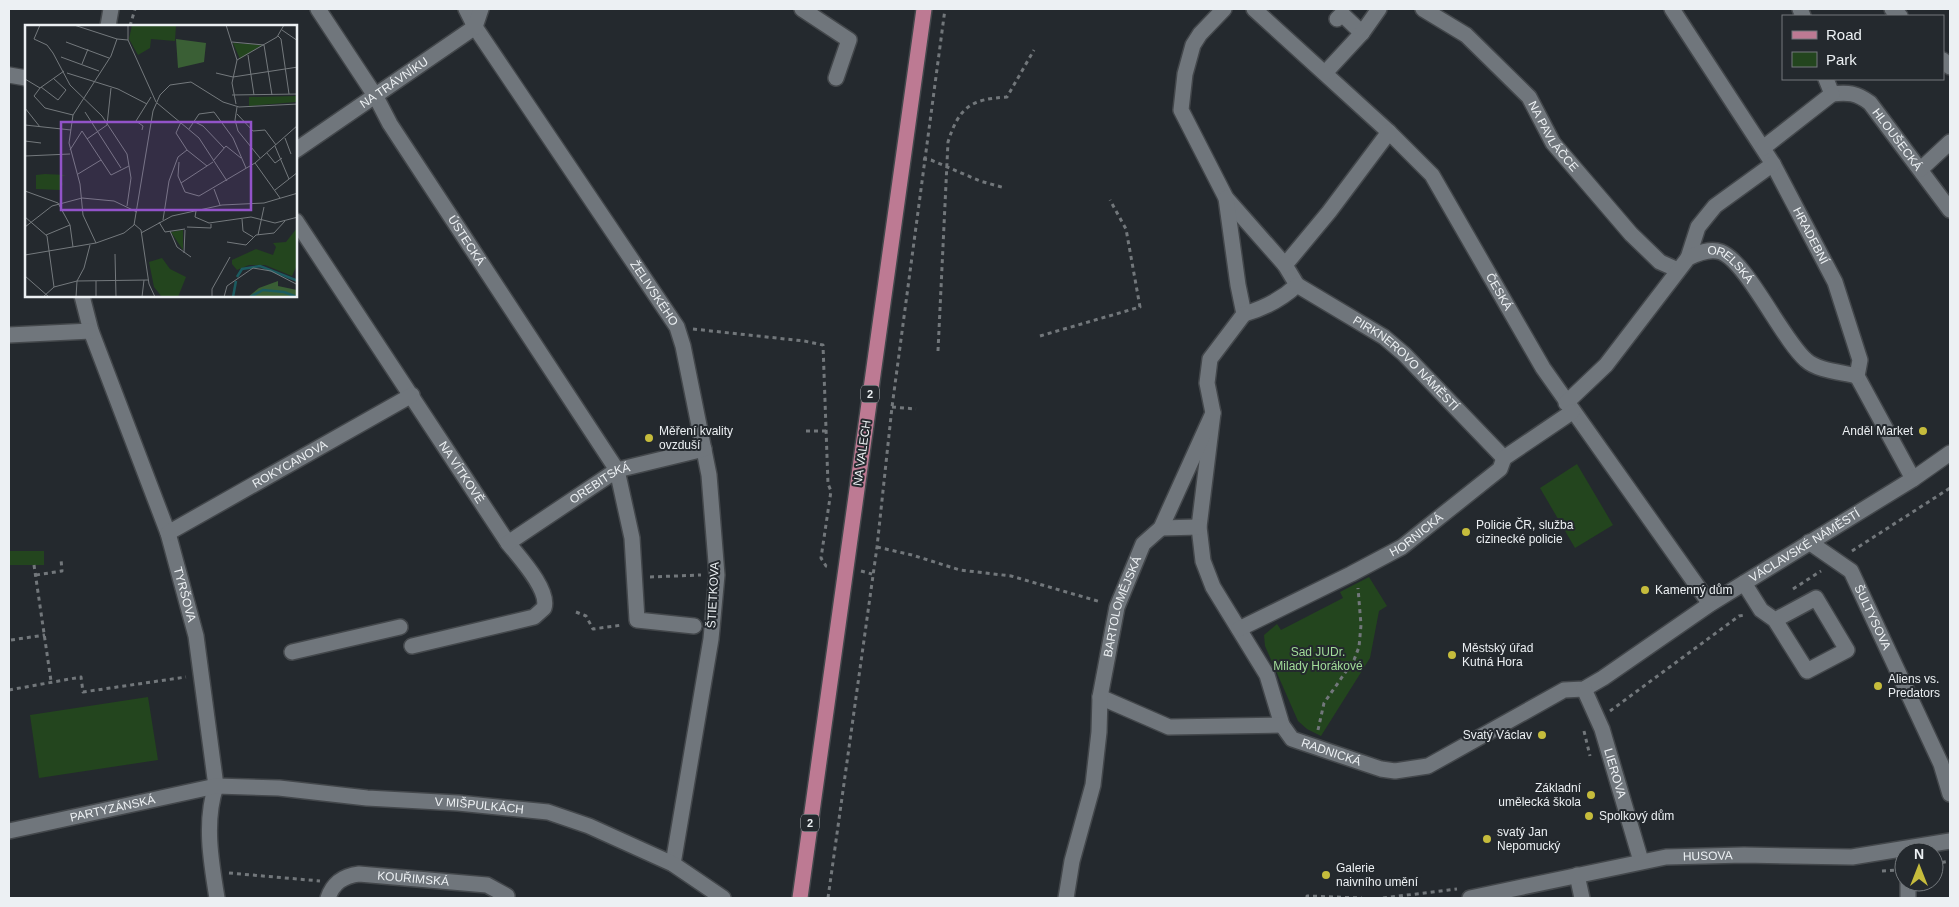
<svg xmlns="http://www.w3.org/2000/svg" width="1959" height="907" font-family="Arial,sans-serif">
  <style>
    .green { fill: #23451e }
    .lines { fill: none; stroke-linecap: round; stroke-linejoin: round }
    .minor-casing { stroke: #43474b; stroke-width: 18 }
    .major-casing { stroke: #43474b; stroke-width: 18 }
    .path { stroke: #72777b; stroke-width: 3; stroke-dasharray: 4 4; stroke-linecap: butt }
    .minor { stroke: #70767c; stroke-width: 15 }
    .major { stroke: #bd7a93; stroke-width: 15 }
    .poi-dot { fill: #c6bc3c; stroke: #24292e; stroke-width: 2 }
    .labels { text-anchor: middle; stroke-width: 4; stroke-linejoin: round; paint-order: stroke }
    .shield { fill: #24292e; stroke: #b0b4b8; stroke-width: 1 }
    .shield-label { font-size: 11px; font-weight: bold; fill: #ecf0f3 }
    .street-label { font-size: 12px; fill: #ecf0f3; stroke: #24292e }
    .poi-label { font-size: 12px; fill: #ecf0f3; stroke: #24292e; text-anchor: start }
    .park-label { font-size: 12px; fill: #a1db99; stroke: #24292e }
    .inset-river { fill: none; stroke: #1c5b60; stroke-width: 2.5 }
    .inset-road { fill: none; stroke: #74797d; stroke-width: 1 }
    .view { fill: #9253c9; fill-opacity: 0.15; stroke: #9253c9; stroke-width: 2.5 }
    .inset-edge { fill: none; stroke: #ecf0f3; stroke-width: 2.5 }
  </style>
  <rect width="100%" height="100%" fill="#24292e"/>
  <path class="green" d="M1577,464L1613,525L1575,548L1540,488Z
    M9,551H44V565H9Z
    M1369,577L1387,606L1379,611L1370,658L1321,736L1307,729L1298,721L1265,646L1264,635L1277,624L1281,630L1343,598L1340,592Z
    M148,697L158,760L39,778L30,715Z"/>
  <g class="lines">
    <g class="minor-casing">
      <g id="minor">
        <path id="s1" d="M318,9L376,97L390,124L617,470L632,538L637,620L694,626"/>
        <path id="s2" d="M466,9L475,27L677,327L683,346L709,475L717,575L711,639L673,864"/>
        <path d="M802,9L849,40L836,78"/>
        <path d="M1224,9L1200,34L1193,45L1185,74L1181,110L1226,198L1285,265L1297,285C1281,300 1265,308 1244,314"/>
        <path id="s3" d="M1254,9L1389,132L1432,175L1543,368L1710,604"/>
        <path id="s4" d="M1423,9L1466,35L1529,97L1553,143L1631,234L1660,262L1678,270"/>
        <path id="s5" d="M1672,9L1773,164L1835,282L1860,360L1857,376L1913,479"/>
        <path d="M1800,9L1803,16"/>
        <path d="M1892,9L1900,16"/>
        <path d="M1337,19L1342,14L1362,33"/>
        <path d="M108,26L111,9"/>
        <path d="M1943,60L1950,67"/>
        <path d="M1325,73L1362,33L1379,9"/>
        <path d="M9,75L26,78"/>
        <path id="s6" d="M1826,79L1832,94C1848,92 1857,93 1870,103L1950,210"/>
        <path d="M1763,148L1832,94"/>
        <path id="s7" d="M296,150L475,27L481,9"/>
        <path d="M1921,169L1950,142"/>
        <path d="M1226,198L1238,285L1244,314"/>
        <path id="s8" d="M296,221L508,543C519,557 550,590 544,608L534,617L412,646"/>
        <path d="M1688,258L1698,227L1715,206L1773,164"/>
        <path d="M1285,265L1329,212L1389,132"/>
        <path id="s9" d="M1297,285L1384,337L1404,354L1504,458"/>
        <path id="s10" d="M82,296L91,331L168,533L196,636L216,786C204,821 211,862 217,898"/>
        <path d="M9,335L91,331"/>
        <path id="s11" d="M1566,403L1606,365L1688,258C1698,253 1710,248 1721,252C1747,262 1782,339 1806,360C1818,371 1842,372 1857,376"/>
        <path id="s12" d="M1213,413L1199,527L1203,561L1213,587L1267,675L1282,725L1292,739L1381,769L1395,771L1428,766L1564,690L1584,689L1603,678L1710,604L1913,479L1950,453"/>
        <path d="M1161,528L1199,527"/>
        <path id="s13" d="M168,533L412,395"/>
        <path id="s14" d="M1809,542L1851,571L1941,764L1950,794"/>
        <path id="s15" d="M508,543L617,470L704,449"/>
        <path d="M1744,583L1761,610L1775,620L1807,671L1847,650L1816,598L1775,620"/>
        <path id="s16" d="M1239,629L1351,574L1402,547L1500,469L1504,458L1572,412"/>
        <path d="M292,652L400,627"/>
        <path id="s17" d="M1584,689L1602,729L1641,861"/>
        <path d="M1100,697L1169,727L1282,725"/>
        <path id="s18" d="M9,831L216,786L279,788L367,798L458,803L548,812L589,826L673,864L723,898"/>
        <path d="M1577,875L1582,898"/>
        <path id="s19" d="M328,898C333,883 343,876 359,874L487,885L507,896"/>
        <path id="s20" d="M1066,898L1072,861L1093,785L1099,732L1100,697L1117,607L1143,544L1161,528L1213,413L1207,383L1210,359L1244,314"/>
        <path id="s21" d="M1470,898L1666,857L1744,855L1852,857L1950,841"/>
        <path d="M1908,898V882"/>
      </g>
    </g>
    <g class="major-casing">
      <path id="major" d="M800,898L924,9"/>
    </g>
    <path class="path" d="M130,26L135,9
      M923,159L931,160L980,181L1005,188
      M693,329L804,341L823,345L828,484L831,491L821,558L826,566L830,567
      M1040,336L1140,307L1126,229L1110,200
      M938,351L948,142C959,107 971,99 1007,97L1034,50
      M892,407L916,409
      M806,431H826
      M877,547L912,555L960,570L1011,576L1101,602
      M1852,551L1950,488
      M34,565L51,681
      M861,571L872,574
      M36,575L62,571L61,559
      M650,577L701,575
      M1793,589L1821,571
      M576,612L586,616L593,629L622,625
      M11,640L45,635
      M9,690L81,677L83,692L186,677
      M1610,711L1739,616L1745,615
      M1318,730L1324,703L1354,660L1359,647L1361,625L1358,588
      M1584,731L1590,756
      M1934,864L1950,861
      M1882,871L1896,870
      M229,873L320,881
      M828,898L877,547L892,407L945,9
      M1307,898V896L1362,898
      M1383,898L1457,889"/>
    <use href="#minor" class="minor"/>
    <use href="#major" class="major"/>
  </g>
  <g class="poi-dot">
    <circle cx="1923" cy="431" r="5"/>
    <circle cx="649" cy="438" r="5"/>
    <circle cx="1466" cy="532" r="5"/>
    <circle cx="1645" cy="590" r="5"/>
    <circle cx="1452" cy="655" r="5"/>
    <circle cx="1878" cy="686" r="5"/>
    <circle cx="1542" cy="735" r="5"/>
    <circle cx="1591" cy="795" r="5"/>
    <circle cx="1589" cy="816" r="5"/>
    <circle cx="1487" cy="839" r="5"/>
    <circle cx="1326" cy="875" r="5"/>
  </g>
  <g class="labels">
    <g class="shield">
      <rect x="861" y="385.5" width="18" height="17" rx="4"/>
      <rect x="801" y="814.5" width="18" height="17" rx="4"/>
    </g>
    <g class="shield-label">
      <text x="870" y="398">2</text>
      <text x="810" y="827">2</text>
    </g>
    <g class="street-label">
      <text dy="4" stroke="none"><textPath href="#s7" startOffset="119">NA TRÁVNÍKU</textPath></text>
      <text dy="4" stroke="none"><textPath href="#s4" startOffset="185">NA PAVLÁČCE</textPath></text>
      <text dy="4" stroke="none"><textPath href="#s6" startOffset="102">HLOUŠECKÁ</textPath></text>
      <text dy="4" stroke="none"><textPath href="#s5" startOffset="266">HRADEBNÍ</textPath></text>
      <text dy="4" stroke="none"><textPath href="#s1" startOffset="275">ÚSTECKÁ</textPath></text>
      <text dy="4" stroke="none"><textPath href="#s11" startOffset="239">ORELSKÁ</textPath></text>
      <text dy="4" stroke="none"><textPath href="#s3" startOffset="378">ČESKÁ</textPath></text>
      <text dy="4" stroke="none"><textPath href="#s2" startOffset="341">ŽELIVSKÉHO</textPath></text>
      <text dy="4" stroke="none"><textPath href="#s9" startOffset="135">PIRKNEROVO NÁMĚSTÍ</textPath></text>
      <text transform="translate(862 453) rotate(-82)" y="4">NA VALECH</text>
      <text dy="4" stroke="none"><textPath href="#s13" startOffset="140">ROKYCANOVA</textPath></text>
      <text dy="4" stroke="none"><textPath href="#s8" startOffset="301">NA VÍTKOVĚ</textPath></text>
      <text dy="4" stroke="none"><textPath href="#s15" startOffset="110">OREBITSKÁ</textPath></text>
      <text dy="4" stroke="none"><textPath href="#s16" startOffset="201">HORNICKÁ</textPath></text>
      <text dy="4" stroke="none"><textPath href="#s12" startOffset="930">VÁCLAVSKÉ NÁMĚSTÍ</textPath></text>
      <text dy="4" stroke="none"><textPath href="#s10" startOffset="316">TYRŠOVA</textPath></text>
      <text transform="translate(713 595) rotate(-87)" y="4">ŠTIETKOVA</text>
      <text dy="4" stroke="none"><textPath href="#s20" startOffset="298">BARTOLOMĚJSKÁ</textPath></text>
      <text dy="4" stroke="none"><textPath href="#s14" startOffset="102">ŠULTYSOVA</textPath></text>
      <text dy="4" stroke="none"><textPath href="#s12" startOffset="391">RADNICKÁ</textPath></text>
      <text dy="4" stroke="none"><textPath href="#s17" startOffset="90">LIEROVA</textPath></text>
      <text dy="4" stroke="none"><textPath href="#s18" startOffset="476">V MIŠPULKÁCH</textPath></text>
      <text dy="4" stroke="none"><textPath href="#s18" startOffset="106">PARTYZÁNSKÁ</textPath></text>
      <text dy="4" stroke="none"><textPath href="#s21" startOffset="242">HUSOVA</textPath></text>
      <text dy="4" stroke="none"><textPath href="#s19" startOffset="96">KOUŘIMSKÁ</textPath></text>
    </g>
    <g class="poi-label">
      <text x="659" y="435">Měření kvality<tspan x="659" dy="14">ovzduší</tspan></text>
      <text x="1913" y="435" text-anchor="end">Anděl Market</text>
      <text x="1476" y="529">Policie ČR, služba<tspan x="1476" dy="14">cizinecké policie</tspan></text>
      <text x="1655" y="594">Kamenný dům</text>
      <text x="1462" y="652">Městský úřad<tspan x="1462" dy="14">Kutná Hora</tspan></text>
      <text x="1888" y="683">Aliens vs.<tspan x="1888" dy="14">Predators</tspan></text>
      <text x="1532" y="739" text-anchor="end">Svatý Václav</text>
      <text x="1581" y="792" text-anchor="end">Základní<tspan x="1581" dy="14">umělecká škola</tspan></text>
      <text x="1599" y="820">Spolkový dům</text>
      <text x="1497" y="836">svatý Jan<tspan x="1497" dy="14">Nepomucký</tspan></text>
      <text x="1336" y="872">Galerie<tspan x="1336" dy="14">naivního umění</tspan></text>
    </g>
    <g class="park-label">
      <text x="1318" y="656">Sad JUDr.<tspan x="1318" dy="14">Milady Horákové</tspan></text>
    </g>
  </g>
  <g transform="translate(25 25)">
    <rect width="272" height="272" fill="#24292e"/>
    <path d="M107,0H151L150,16L126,14L125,23L113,30L104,14ZM208,18L237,20L215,34ZM272,71L271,77L224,81V72ZM20,149L41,150L35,152L38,159L35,165L11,164V150ZM272,203V240L267,251L240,240H224L212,245L207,239V235L231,224L248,230L251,222L248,218L261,217ZM158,205V225L146,207ZM137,233L145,244L161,252L153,272H137L129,262L124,237Z" fill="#23451e"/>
    <path d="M151,14L181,18L179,37L153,43ZM253,256V261L272,265V272H223L234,263Z" fill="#3a5f35"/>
    <path class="inset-river" d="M212,252L217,244L235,241L273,256M208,272L211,256M225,272L238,265L259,267L272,272"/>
    <path class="inset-road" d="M15,0L9,14L22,20L28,28L45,60L77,91L102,129L106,153L102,181M49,0L92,14L103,15M103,0V15L131,77M201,0L212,35M257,5L273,16M253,11L256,14L264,69M41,17L84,33M207,17L239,20M239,20L247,70M223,30L229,70M36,32L74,46M212,35L252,12L259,0M57,39L63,24M39,46L15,63L9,71L20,83L48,90M42,48L93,64L122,79M191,48L208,52L273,42M0,54L15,63M16,62L33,75L41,65L28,53M207,70L273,69M132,78L174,113L202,156M211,79L207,58L212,35M212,82L210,95L213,106L235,133M0,83L15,102M60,87L96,143M212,89L228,106L240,105L251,120M170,97L178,101L199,123M0,100L46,105M164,104L174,89L189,87L208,113L221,143M117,105L118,101L111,96L126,72M260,113L266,129M62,114L82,100L86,63M0,116L16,118M250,121L264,154M45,125L57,106L86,150L104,141M162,125L182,141M242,128L250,138L257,133M0,131L45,129M188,136L201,121L216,133M154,137L153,151L160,167L174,171L230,138L273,100M230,138L255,173M53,149L76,135M156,158L188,137M189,164L195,180M250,165L273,147M0,166L33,178L45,200L48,222M171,186L170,192L184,198L226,192L250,198L273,192M0,192L22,211L29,262M217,194L218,206L228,212M138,195L144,156L153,132L162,125L151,108L156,97M134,197L140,207L160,204M109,199L116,205L124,259L130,272M0,202L27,181L57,173L89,176L112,187M162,202L186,203V199M145,206L152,222L166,232M116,208L147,191L197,180L239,178L273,168M21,210L45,200M233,210L239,182M202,217L221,220L231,210L249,208L260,196M71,218L58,190L55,159L44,118L48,90L86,31L92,14M159,228L160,205M90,229L91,272M0,230L71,218L99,208L109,200L128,86L135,70L145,60L166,57L198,77L214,82L273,79M0,251L24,272M52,256L59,243L65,220M71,256V272M18,272L29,262L52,256L123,255M51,272L52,256M117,272L119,255M187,272V264L205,232M199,272L202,261L228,243L246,246L273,260"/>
    <path class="view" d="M36,97H226V185H36Z"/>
    <rect width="272" height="272" class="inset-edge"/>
  </g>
  <rect width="1959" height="907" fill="none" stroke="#ecf0f3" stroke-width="20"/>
  <rect x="1782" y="15" width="162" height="65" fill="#24292e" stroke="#74797d"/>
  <rect x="1792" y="31" width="25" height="8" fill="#bd7a93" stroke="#74797d"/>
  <text x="1826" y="40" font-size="15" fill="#ecf0f3">Road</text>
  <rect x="1792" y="52" width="25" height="15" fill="#23451e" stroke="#74797d"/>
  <text x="1826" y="65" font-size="15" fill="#ecf0f3">Park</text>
  <g transform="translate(1919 867)"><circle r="24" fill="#24292e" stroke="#74797d"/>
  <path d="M0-4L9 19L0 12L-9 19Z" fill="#c6bc3c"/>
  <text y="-8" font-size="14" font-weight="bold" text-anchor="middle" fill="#ecf0f3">N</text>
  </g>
</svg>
